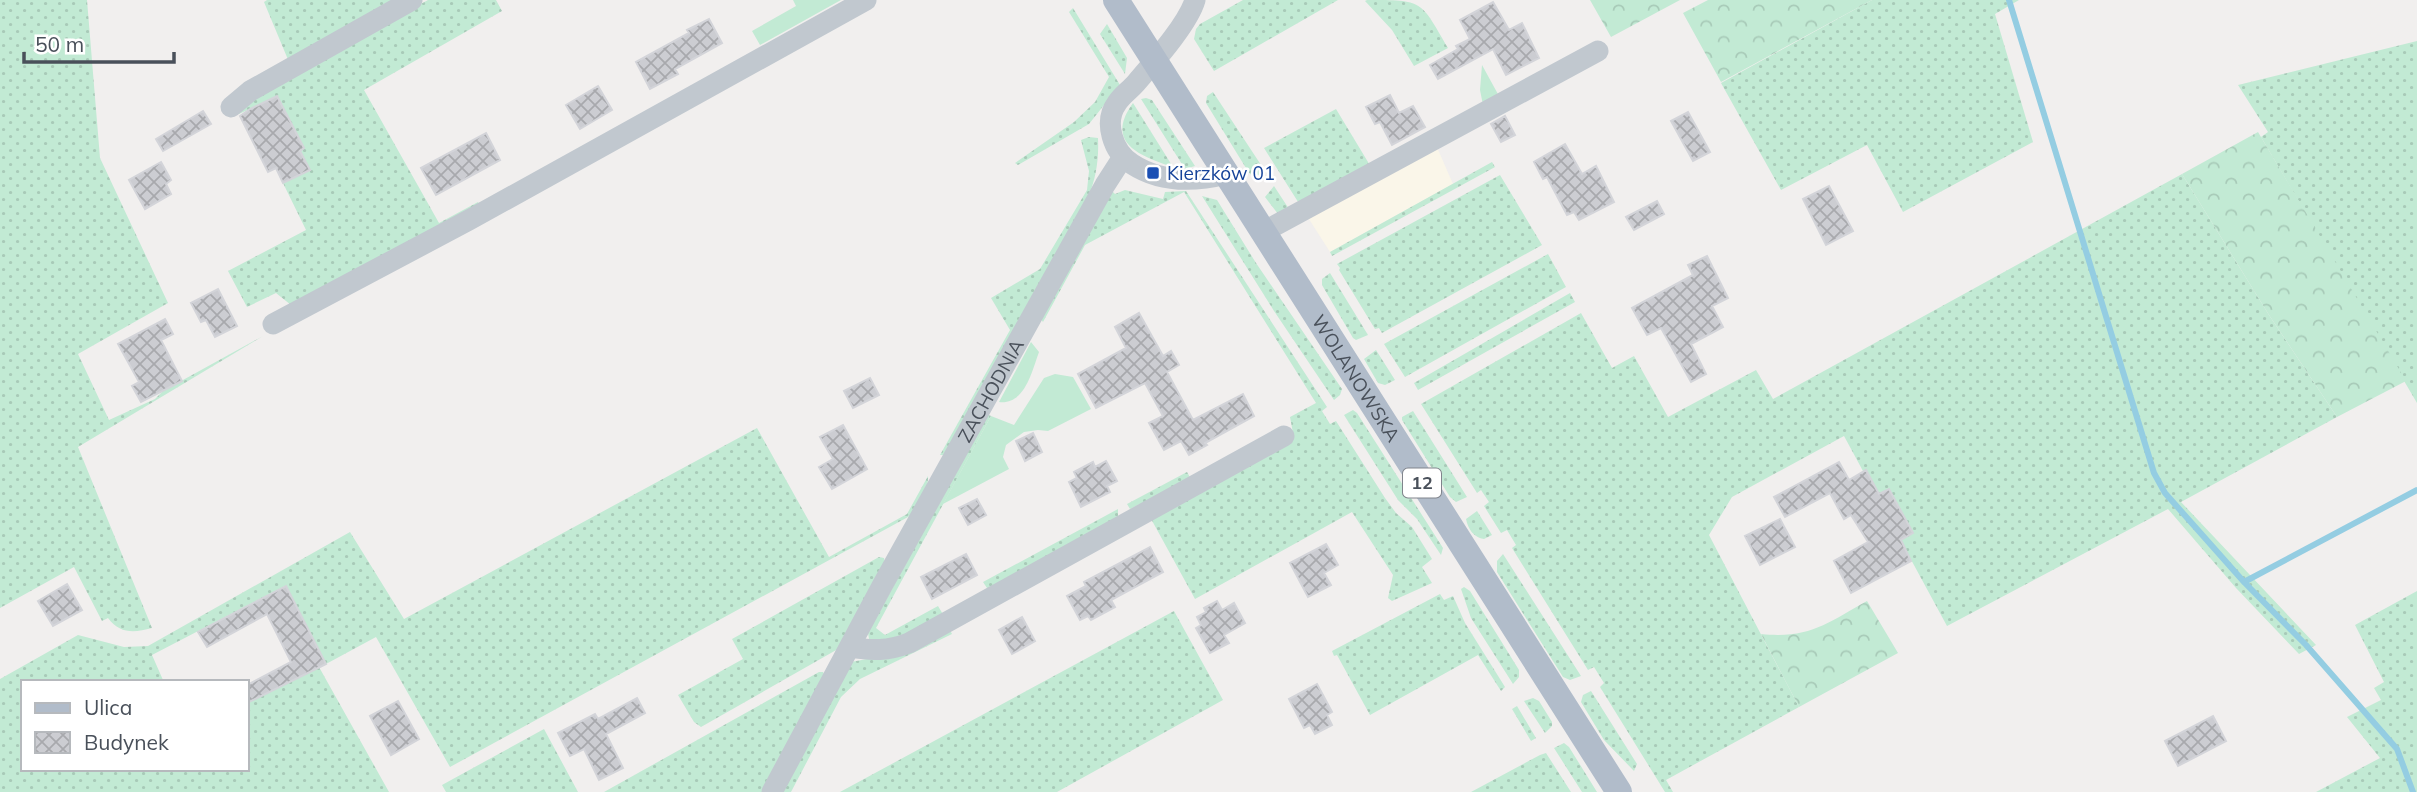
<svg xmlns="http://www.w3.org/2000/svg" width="2417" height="792" font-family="Mulish,sans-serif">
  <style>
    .commercial { fill: #faf6e9 }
    .grass { fill: url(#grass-dots) }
    .forest { fill: url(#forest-crowns) }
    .garden { fill: #c2ead4 }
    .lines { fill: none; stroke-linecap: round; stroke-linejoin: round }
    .stream { stroke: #94cde2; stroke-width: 6 }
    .building { fill: url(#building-cross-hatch); stroke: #d3d4d9; stroke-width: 2 }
    .minor { stroke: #c1c8cf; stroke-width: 21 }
    .major { stroke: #b1bcca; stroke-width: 26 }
    .transit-dot { fill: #1a4fb4; stroke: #fff; stroke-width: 2.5 }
    .labels { text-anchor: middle; stroke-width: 5; stroke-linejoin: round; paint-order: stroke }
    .shield { fill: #fff; stroke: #80848c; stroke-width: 2 }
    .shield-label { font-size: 18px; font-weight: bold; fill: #49505a }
    .transit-label { font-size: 19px; fill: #164399; stroke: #fff; text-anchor: start }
    .street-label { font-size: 19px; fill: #49505a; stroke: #fff }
  </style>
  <defs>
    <pattern id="grass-dots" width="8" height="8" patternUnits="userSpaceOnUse" patternTransform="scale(1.75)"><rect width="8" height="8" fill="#c2ead4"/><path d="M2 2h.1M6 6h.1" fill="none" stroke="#a8cab8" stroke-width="1.8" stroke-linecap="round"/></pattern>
    <pattern id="forest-crowns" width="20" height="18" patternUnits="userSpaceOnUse" patternTransform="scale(1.75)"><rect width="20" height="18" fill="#c2ead4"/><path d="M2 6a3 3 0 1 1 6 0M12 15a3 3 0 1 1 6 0" fill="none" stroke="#a8cab8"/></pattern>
    <pattern id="building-cross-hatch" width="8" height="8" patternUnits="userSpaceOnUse" patternTransform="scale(1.75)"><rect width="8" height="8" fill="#cccdd2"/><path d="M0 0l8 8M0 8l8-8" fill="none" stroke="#a8a9ad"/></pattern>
  </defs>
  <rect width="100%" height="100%" fill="#f1efee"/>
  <path class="commercial" d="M1436,145L1453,184L1330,252L1307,216Z"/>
  <path class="grass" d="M0,0H87L100,158L168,303L78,354L109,420L155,399L163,391L263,336L78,447L152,628C134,633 120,634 108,618L102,621L74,567L0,608Z
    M267,0H403L289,62L264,2Z
    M428,0H496L502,11L364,90L439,223L478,202L481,207L291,305L276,293L247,307L228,271L306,230L283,183L309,170L300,151L304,148L277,96L239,114L235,111L272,86Z
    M1243,0H1338L1214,71L1194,39L1196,29L1200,24Z
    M1367,0C1424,0 1420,0 1448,48L1414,66L1392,30L1365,1Z
    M1872,0H2019L1995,14L2033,142L1903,212L1867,145L1781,190L1721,83Z
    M1073,8L1120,85L1089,124L1018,165L1015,163L1074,122L1095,102L1109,77L1069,12Z
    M1107,24L1127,58L1125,74L1100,34Z
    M2417,41V403L2261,137L2268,132L2238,85Z
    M1213,92L1265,171C1260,175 1255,178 1249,173L1206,103L1207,96Z
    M1146,98L1152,100L1195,166L1185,169L1141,99Z
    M1133,103L1173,167C1140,156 1104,143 1133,103Z
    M1336,109L1371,167L1300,205L1264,148Z
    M1089,137L1098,138C1099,160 1096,178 1088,198L945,455H940L1010,330L991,298L1040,269L1087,190L1089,171L1081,140Z
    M1492,162L1495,167L1332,256L1330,252Z
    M2182,174L2269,315L2337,417L2181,502L2316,645L2299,654L2236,588L2168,509L1947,626L1844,436L1732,497L1709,535L1799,707L1666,780L1673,792H1665L1600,687L1604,683L1594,667L1588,670L1512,548L1516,545L1507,530L1501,533L1484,506L1489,502L1481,490L1477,493L1421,404L1581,313L1612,368L1634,356L1668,417L1756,370L1773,399Z
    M1500,175L1542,245L1382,333L1379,328L1375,329L1339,270L1340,268L1337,264Z
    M1274,186L1289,209L1278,214L1265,197Z
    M1111,190L1115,194L1125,190L1163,199L1165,192L1186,191L1327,407L1322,411L1330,424L1336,421L1385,498L1396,513L1412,527L1432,559L1422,567L1432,583L1392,601L1388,598L1393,575L1352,512L1195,599L1150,517L1293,433L1290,417L1316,403L1184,192L1085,245L1043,322L1040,318Z
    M1202,196L1217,200L1256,263L1342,389L1340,395L1334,400L1274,311Z
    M1548,254L1566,287L1405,377L1384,344Z
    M1330,273L1368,335L1356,340L1353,338L1322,285V279Z
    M1570,293L1575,302L1418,390L1414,383Z
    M1376,350L1395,380L1385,385L1378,383L1364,359Z
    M1353,410L1357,413L1443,548L1441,555L1417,519L1398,500L1344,415Z
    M1413,411L1467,497L1456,502L1450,497L1402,420V417Z
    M987,414L991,416L876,628L885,635L938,606L944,616L897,641L869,639L868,633Z
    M757,428L829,557L907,514L928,476C929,489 918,509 908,517L450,767L376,637L326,664L285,586L152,655L163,680L158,682H23V769H247V703L319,667L389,792H0V679L78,635L124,647L148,646L350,532L404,619Z
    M1187,472L1191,479L1130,509L1127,504Z
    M1118,509V518L989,591L983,582Z
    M1477,511L1492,535L1484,539C1474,538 1468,529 1466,519Z
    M1503,554L1581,676L1570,680L1563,677L1497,572V561Z
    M879,557L884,558L885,564L838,649L701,727L694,722L678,695L743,659L732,639Z
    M1464,587L1470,591L1519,670V677L1513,684L1471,618L1461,589Z
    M2417,591V792H2316L2380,758L2347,717L2381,700L2374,688L2384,682L2355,625Z
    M1440,594L1444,600L1453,596L1465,623L1505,687L1501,691L1478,655L1370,715L1337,655L1334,656L1332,651Z
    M1174,611L1223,700L1057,792H840Z
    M949,628L952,634L860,679L841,697L791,792H779L851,662L867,659Z
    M819,672H823L825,676L762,792H604Z
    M1591,691L1637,764L1634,771L1604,740L1581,702L1583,695Z
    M1533,698L1539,701L1552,722V726L1545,733L1524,701Z
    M1517,706L1536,738L1531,741L1512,709Z
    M544,729L578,792H446L442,785Z
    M1564,743L1569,747L1597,792H1582L1554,748Z
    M1546,753L1571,792H1471L1540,755Z"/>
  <path class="forest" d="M1590,0H1680L1611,37Z
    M1708,0H1872L1721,82L1683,13Z
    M2258,132L2406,381L2337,417L2269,315L2182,174Z
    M1867,601L1898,653L1799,707L1761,634C1810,639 1827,623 1867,601Z"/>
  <path class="garden" d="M793,0H841L760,45L752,31L796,6Z
    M1482,65L1499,96L1483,105L1480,90Z
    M1031,342L1039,352C1032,371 1025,405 999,402Z
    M1055,374L1073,377L1091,409L1048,431L1038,430L1024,432L1006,445L1003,457L1009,469L943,504L991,416L1014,425L1044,378Z"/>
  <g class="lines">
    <path class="stream" d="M2009,0L2154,473L2165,493L2244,582L2306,645L2397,749L2413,792
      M2244,582L2417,490"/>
  </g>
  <path class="building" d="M1493,2L1509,30L1522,23L1539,58L1506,75L1493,49L1438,79L1430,65L1458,49L1456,46L1470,39L1460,20Z
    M709,19L722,43L675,69L678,74L650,89L636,62L689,33L687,30Z
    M598,86L612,110L580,129L566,105Z
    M1390,95L1399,113L1413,106L1425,127L1392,145L1380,122L1375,124L1366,107Z
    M277,96L304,148L300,151L310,170L283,183L276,168L268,172L240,116L250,109Z
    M203,111L211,124L163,151L156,139Z
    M1688,112L1710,152L1693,161L1671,121Z
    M1505,116L1515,135L1501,142L1491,124Z
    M486,133L500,160L436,195L421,168Z
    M1565,144L1582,174L1596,166L1614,202L1579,220L1574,212L1567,215L1547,177L1543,179L1534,162Z
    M161,162L171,180L166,184L171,194L145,209L129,180Z
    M1829,186L1853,231L1826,245L1803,199Z
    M1657,201L1664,214L1634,230L1626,217Z
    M1707,256L1728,298L1712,306L1723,327L1691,344L1706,374L1691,382L1661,328L1647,335L1632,308L1693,275L1688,265Z
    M218,289L237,326L215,337L206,320L201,322L191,303Z
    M1139,313L1163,356L1171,351L1179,365L1167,372L1193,420L1243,394L1254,416L1205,443L1207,445L1189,455L1181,441L1164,450L1149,423L1163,416L1145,383L1096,408L1078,374L1126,348L1115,327Z
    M165,319L173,334L161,340L182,381L141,402L132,386L139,382L118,344Z
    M870,378L879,395L853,408L844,391Z
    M843,425L867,469L832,489L819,467L833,459L820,437Z
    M1033,433L1042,452L1025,461L1016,441Z
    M1106,461L1117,481L1107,486L1110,492L1081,507L1069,482L1077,478L1074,472L1093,462L1095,467Z
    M1839,462L1849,480L1866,470L1879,494L1889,489L1913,533L1901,540L1911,561L1851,593L1834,561L1868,542L1851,515L1844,519L1830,493L1785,517L1774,497Z
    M977,499L986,515L968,525L959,508Z
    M1780,519L1795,547L1760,565L1745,536Z
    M1326,544L1338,565L1324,573L1331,585L1308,597L1290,563Z
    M1150,547L1163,572L1111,600L1115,607L1091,620L1088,616L1080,620L1067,596L1086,586L1084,582Z
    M966,554L977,575L932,599L921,577Z
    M67,584L82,610L53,626L38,601Z
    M286,586L326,664L247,703V685L291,662L267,614L207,647L198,632Z
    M1217,601L1222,610L1234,603L1245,623L1224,635L1229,643L1210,653L1196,628L1201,625L1197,617L1206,612L1204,608Z
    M1022,617L1035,641L1012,654L999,630Z
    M1317,684L1332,712L1327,715L1332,725L1315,734L1310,725L1304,728L1289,699Z
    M637,698L645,713L606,734L623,768L599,780L584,749L570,756L558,733L595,714L598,719Z
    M398,701L419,739L391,755L370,716Z
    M2213,716L2226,741L2178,766L2165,741Z"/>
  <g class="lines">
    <g class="minor">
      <path d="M1195,0C1188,24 1153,63 1136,83C1130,90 1122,95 1117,103C1103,122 1113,152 1132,164C1161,183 1194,182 1226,174"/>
      <path d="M231,107L250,91L412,0"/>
      <path d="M1263,232L1598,51"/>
      <path d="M273,324L469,220L866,0"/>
      <path d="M850,647C872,651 888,651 909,643L1284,436"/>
      <path id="s1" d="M772,792L882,586L1105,185L1123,157"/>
    </g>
    <path class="major" id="s2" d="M1116,0L1619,792"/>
  </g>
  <rect class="transit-dot" x="1146" y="166" width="14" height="14" rx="3.5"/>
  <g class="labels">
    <rect class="shield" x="1403" y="468.5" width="38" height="29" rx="5"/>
    <g class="shield-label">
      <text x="1422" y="489">12</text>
    </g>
    <g class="transit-label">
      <text x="1167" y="180">Kierzków 01</text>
    </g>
    <g class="street-label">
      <text dy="7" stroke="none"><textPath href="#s2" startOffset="448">WOLANOWSKA</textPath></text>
      <text dy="7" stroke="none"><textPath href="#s1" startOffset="457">ZACHODNIA</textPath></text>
    </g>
  </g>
  <rect x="21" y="680" width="228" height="91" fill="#ffffff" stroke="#b6b9bd" stroke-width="2"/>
  <rect x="35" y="703" width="35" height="10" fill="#b1bcca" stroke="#b6b9bd" stroke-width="2"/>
  <text x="84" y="715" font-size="21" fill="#49505a">Ulica</text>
  <rect x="35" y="732" width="35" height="21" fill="url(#building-cross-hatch)" stroke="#b6b9bd" stroke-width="2"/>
  <text x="84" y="750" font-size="21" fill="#49505a">Budynek</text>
  <path d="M24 52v10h150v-10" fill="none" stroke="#49505a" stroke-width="3.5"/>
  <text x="35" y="52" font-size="21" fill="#49505a" stroke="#ffffff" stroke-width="5" paint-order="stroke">50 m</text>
</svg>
